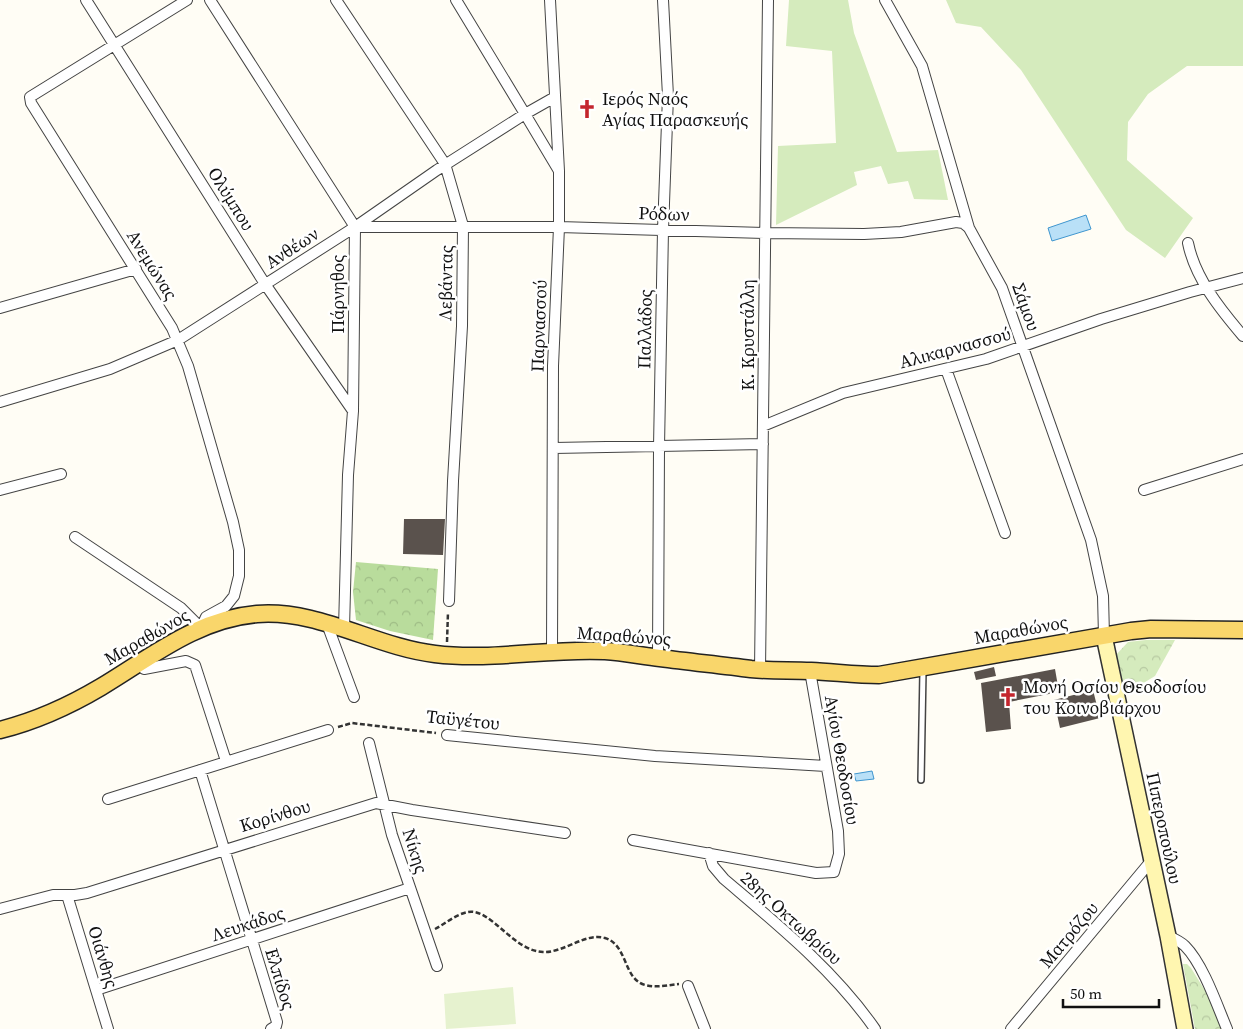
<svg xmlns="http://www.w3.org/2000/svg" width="1243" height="1029" font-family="'Source Serif 4',serif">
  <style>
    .grass { fill: #d5ebbd }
    .forest { fill: url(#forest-crowns) }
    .park { fill: url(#park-crowns) }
    .pitch { fill: #e6f2cf }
    .water { fill: #b9e0f7; stroke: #3f96cf }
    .building { fill: #5a524d }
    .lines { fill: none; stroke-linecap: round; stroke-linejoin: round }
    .lane-casing { stroke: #444; stroke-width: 8 }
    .street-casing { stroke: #444; stroke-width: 12 }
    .secondary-casing { stroke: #333; stroke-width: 18 }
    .primary-casing { stroke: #222; stroke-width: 19 }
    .path { stroke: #333; stroke-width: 2.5; stroke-dasharray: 5 2.5; stroke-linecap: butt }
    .lane { stroke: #fff; stroke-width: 5 }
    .street { stroke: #fff; stroke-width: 10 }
    .secondary { stroke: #fff6b0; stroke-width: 15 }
    .primary { stroke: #f9d66b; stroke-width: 16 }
    .labels { text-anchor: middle; stroke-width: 5; stroke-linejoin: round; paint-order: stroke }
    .poi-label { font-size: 18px; fill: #111; stroke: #fff; text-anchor: start }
    .street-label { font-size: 18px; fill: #111; stroke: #fff }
  </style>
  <defs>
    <pattern id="forest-crowns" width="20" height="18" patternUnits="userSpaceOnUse" patternTransform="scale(1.25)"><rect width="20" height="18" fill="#b9dc9c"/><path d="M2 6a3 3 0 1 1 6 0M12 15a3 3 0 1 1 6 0" fill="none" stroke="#9ebc85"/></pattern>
    <pattern id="park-crowns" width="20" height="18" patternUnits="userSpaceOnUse" patternTransform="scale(1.25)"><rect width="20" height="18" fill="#d5ebbd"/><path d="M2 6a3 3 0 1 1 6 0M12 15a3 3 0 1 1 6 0" fill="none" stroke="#b6c8a1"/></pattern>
  </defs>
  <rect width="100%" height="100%" fill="#fffdf5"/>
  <path class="grass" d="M789,0H848L854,33L897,152L938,150L948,200L914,199L908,181L888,184L881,166L854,172L857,185L776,225L778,146L836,143L832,51L786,46Z
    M946,0H1243V66H1187L1148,94L1128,122L1127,160L1193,218L1165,258L1126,230L1021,70L981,27L956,23Z"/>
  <path class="forest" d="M356,562L438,569L433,640L390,631L356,620L353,592Z"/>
  <path class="park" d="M1146,640H1175L1155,676L1122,696L1115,656L1128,642Z
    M1183,964H1187L1191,968L1209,997L1222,1029H1195Z"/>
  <path class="pitch" d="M513,987L516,1024L446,1029L444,994Z"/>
  <path class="water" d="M1086,215L1091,229L1052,241L1048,228Z
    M872,771L874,779L856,781L854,774Z"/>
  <path class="building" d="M404,519H445L443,555L403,554Z
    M994,667L996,676L976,680L974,672Z
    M1055,669L1059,692L1009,702L1011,729L986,732L981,683Z
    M1093,690L1100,718L1060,728L1054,700Z"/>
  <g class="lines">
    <g class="lane-casing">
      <path id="lane" d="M921,780L923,671"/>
    </g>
    <g class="street-casing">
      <path id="street" d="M86,0L265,284L353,411
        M210,0L355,227L353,411L348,475L344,629
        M336,0L445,164L463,226L462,326L453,481L449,601
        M456,0L525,114L555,97
        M550,0L559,171V227L553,366L552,653
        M885,0L922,66L969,228L1002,288L1091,540L1103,596L1104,636
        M355,227H559L764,233L864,234L901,232L956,222L963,223L969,228
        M1188,243C1195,278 1220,309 1243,336
        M0,308L136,269
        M946,369L1005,533
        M0,402L110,369L178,340L355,227L437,170L525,114L559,171
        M763,426L843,393L986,359L1101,319L1190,292L1243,278
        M554,448L763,444
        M0,490L61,474
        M1144,490L1243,459
        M75,537L181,608L201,628L206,617L226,606L234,596L239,576V550L233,522L188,366L172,328L31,103L30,97L187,0
        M327,624L354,697
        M658,658L659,447L663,230L668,96L663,0
        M139,664L144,669L186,661L195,665L226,761
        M760,670L768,0
        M447,735L655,756L826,766
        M369,743L392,835L437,966
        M200,770L277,1022L276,1026L271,1029
        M108,799L328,730
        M633,840L816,873L834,872L839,854L838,831L810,671
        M709,853L713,866L724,879C778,925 834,970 875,1029
        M67,895L108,1029
        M0,909L53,895H75L87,893L376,803L412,810L565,833
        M1168,936C1175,939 1180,941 1185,946C1203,964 1217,1005 1227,1029
        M688,986L705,1029
        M96,990L410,888
        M1011,1029L1151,861"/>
    </g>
    <g class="secondary-casing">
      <path id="secondary" d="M1104,636L1168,936L1185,1029"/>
    </g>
    <g class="primary-casing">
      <path id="primary" d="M0,730C36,721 69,706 101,687C151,657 197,619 257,614C319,609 375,647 435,654C492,661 549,648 605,651C623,652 642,656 660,658C690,662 721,665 751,669C771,671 791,670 811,671C834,672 856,675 879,675L1131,631L1151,629L1243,630"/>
    </g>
    <path class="path" d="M447,642L448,612
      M338,727L352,723L436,733
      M435,929C445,924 456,914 468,912C491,908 513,951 543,952C564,953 586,932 605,938C628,945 623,979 645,985C657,988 668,985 679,984"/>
    <use href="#lane" class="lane"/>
    <use href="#street" class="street"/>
    <use href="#secondary" class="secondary"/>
    <use href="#primary" class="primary"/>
  </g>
  <defs>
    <g id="church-bare" transform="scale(1.5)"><path d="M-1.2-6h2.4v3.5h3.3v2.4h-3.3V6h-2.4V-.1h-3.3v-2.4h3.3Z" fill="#c4262e" stroke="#fff" stroke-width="2.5" paint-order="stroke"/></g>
  </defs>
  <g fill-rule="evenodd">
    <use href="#church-bare" x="587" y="109"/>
    <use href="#church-bare" x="1008" y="697"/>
  </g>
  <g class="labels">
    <g class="poi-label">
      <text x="602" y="105">Ιερός Ναός<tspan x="602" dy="21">Αγίας Παρασκευής</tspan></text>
      <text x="1023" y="693">Μονή Οσίου Θεοδοσίου<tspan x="1023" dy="21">του Κοινοβιάρχου</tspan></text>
    </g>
    <g class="street-label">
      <text transform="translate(231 199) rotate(58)" y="6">Ολύμπου</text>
      <text transform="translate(664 214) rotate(2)" y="6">Ρόδων</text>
      <text transform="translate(292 248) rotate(-33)" y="6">Ανθέων</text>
      <text transform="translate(152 265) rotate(58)" y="6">Ανεμώνας</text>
      <text transform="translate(446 283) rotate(-89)" y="6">Λεβάντας</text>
      <text transform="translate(338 294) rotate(-90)" y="6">Πάρνηθος</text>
      <text transform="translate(1026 307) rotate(70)" y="6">Σάμου</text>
      <text transform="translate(539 326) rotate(-88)" y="6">Παρνασσού</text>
      <text transform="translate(645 329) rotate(-89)" y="6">Παλλάδος</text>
      <text transform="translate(748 335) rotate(-90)" y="6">Κ. Κρυστάλλη</text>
      <text transform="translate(955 348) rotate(-15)" y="6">Αλικαρνασσού</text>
      <text transform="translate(1021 630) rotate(-10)" y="6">Μαραθώνος</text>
      <text transform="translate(624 636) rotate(4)" y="6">Μαραθώνος</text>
      <text transform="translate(147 637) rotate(-30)" y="6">Μαραθώνος</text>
      <text transform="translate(463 720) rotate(6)" y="6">Ταϋγέτου</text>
      <text transform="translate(842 760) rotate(80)" y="6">Αγίου Θεοδοσίου</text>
      <text transform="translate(275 816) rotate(-17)" y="6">Κορίνθου</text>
      <text transform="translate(1164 828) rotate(78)" y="6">Πιπεροπούλου</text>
      <text transform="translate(415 851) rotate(72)" y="6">Νίκης</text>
      <text transform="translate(791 918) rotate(42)" y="6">28ης Οκτωβρίου</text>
      <text transform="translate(248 924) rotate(-18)" y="6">Λευκάδος</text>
      <text transform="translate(1069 935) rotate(-50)" y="6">Ματρόζου</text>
      <text transform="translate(103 957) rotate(73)" y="6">Οιάνθης</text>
      <text transform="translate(280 979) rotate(73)" y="6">Ελπίδος</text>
    </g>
  </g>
  <path d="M1063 999v8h96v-8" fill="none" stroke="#111111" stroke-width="2.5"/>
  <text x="1070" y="999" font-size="15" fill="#111111" stroke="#ffffff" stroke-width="4" paint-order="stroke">50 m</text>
</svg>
